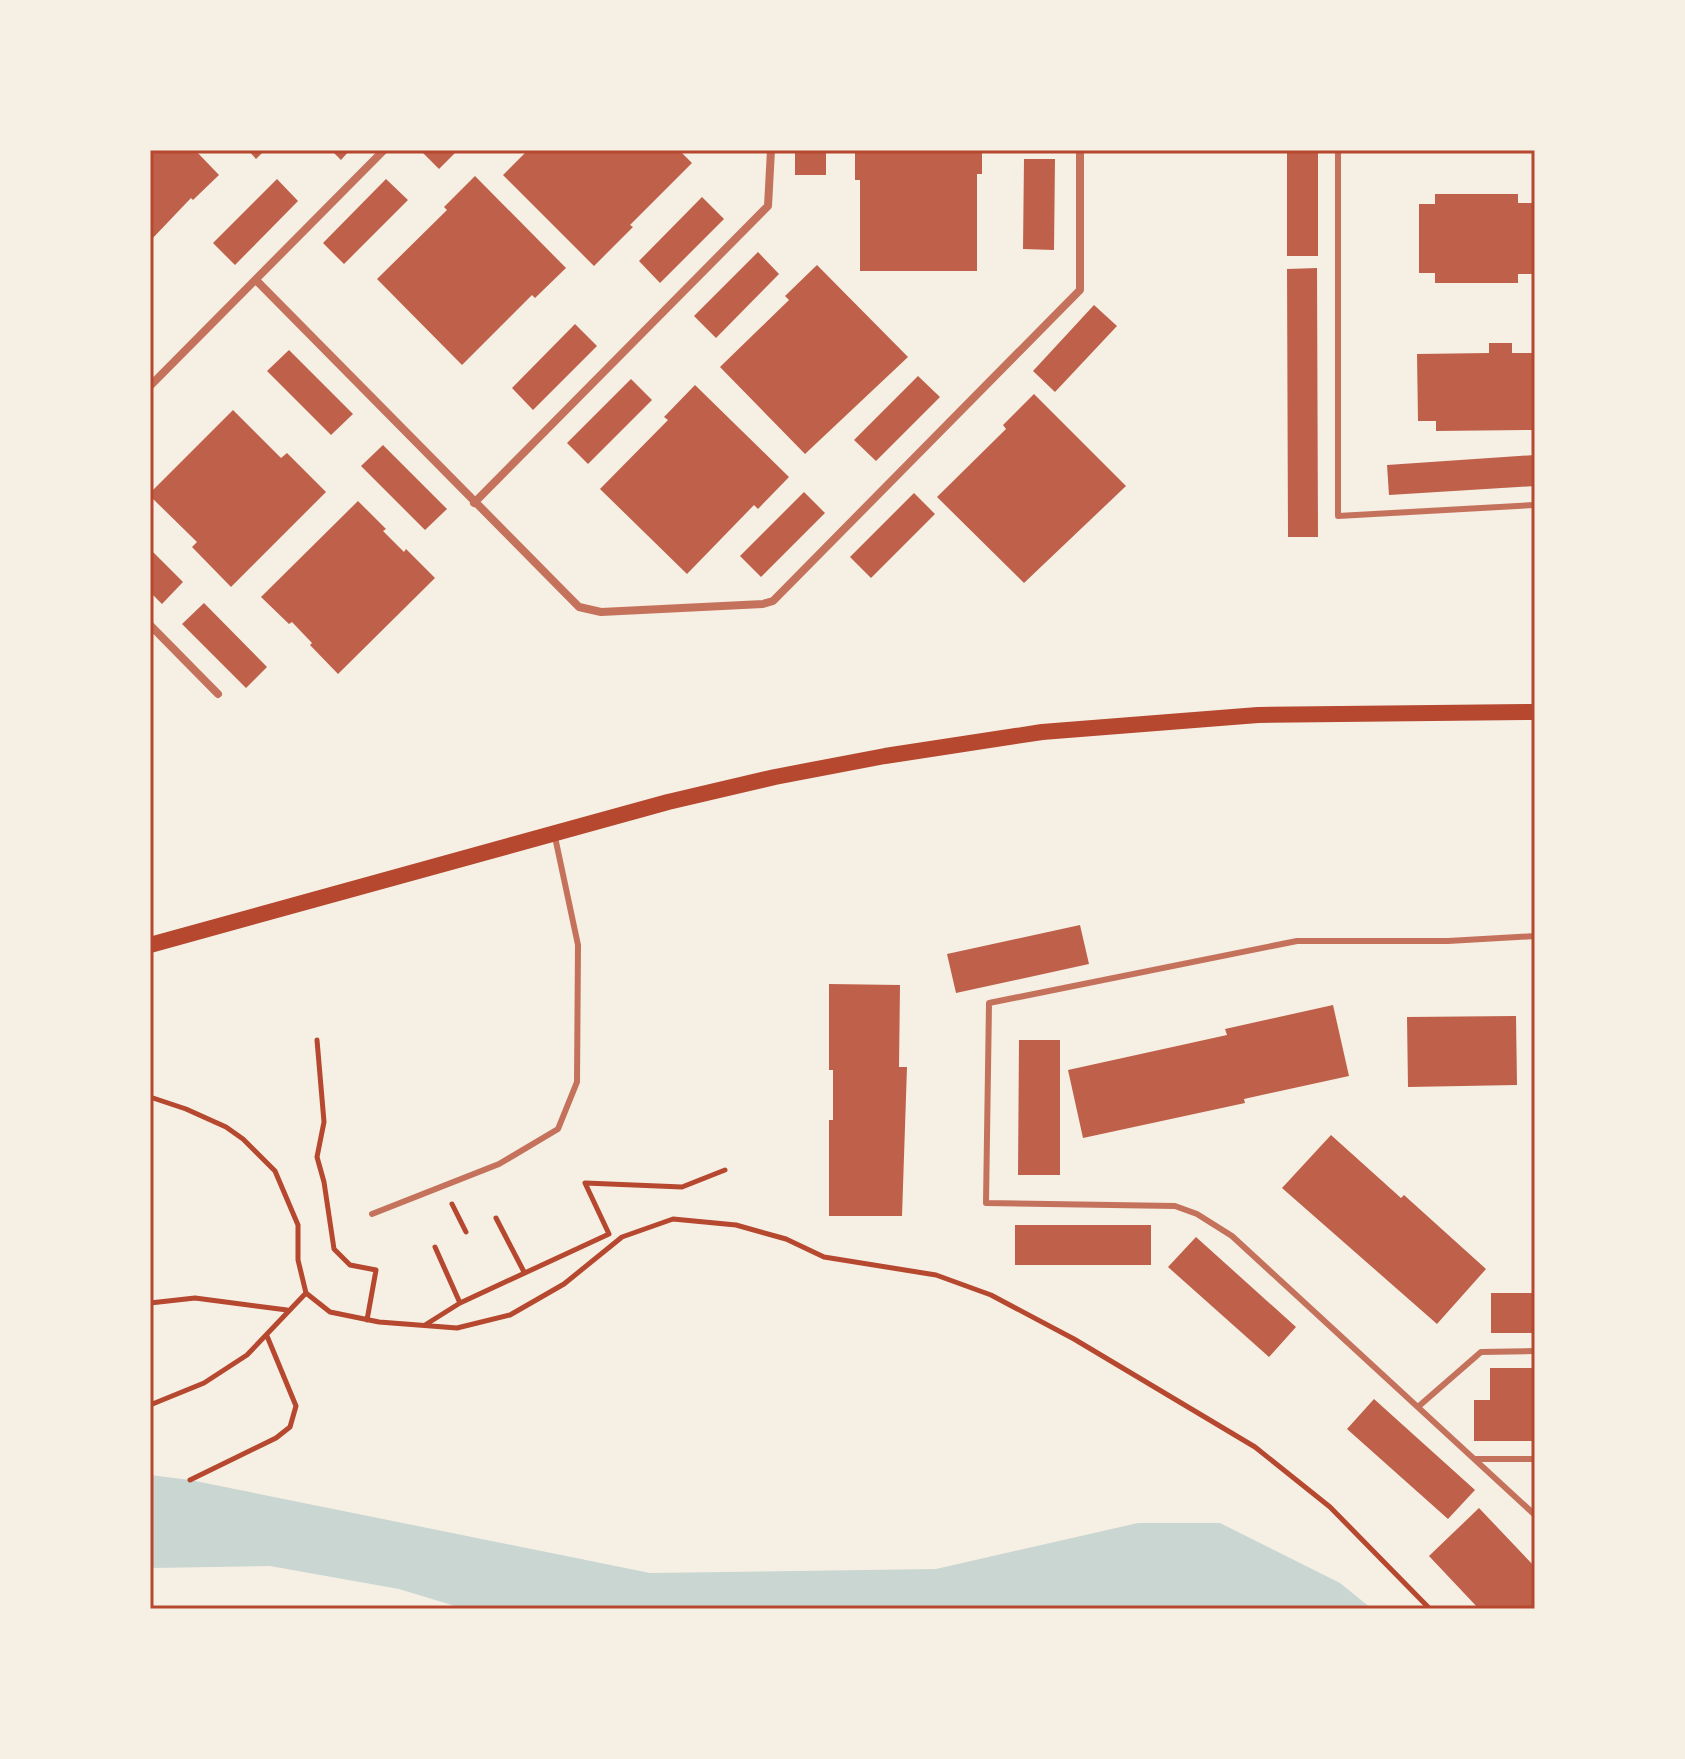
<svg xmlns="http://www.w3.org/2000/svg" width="1685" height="1759" font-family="'Noto Serif',serif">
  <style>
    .water { fill: #c9d6d2 }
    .building { fill: #bf614a }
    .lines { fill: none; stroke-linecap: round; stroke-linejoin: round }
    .path { stroke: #b5482f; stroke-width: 5 }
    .service { stroke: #c5725c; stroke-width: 6 }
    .minor { stroke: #c5725c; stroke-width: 8 }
    .secondary { stroke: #b5482f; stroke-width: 16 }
    .neatline { fill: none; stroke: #b5482f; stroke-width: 3 }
  </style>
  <rect width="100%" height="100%" fill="#f6efe4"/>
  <path class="water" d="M150,1475L190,1480L650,1573L936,1569L1138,1523H1220L1340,1583L1372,1609H465L399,1589L270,1566L150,1568Z"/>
  <path class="building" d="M150,150H195L219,175L193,200L191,198L150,241Z
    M248,150H265L256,159Z
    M331,150H350L341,160Z
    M420,150H458L439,169Z
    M528,150H679L692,163L630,225L633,227L594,266L503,175Z
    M795,150H826V175H795Z
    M855,150H982V174H977V271H860V180H855Z
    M1287,150H1318V256H1287Z
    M1024,159H1055L1054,250L1023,249Z
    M475,176L566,268L535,298L532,295L462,365L377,279L447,210L444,207Z
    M277,179L298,201L235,265L213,243Z
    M386,179L408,200L344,264L323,243Z
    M1435,194H1518V203H1535V274H1518V283H1435V273H1419V204H1435Z
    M702,197L724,219L660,283L639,261Z
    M758,252L779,274L716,338L694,316Z
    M817,265L908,357L805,454L720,367L789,300L785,296Z
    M1317,268L1318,537H1288L1287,269Z
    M1094,305L1117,326L1055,392L1033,371Z
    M575,324L597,346L533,410L512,388Z
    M1489,343H1512V353H1535V430L1436,431V421H1418L1417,354L1489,353Z
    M289,350L353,414L331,435L267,371Z
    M918,376L940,397L876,461L854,440Z
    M631,379L652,400L588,464L567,443Z
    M695,385L789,477L758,509L754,505L687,574L600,489L668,420L664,417Z
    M1034,394L1126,486L1024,583L937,497L1006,429L1003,425Z
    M233,410L281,458L287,453L326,492L231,587L192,547L197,542L150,496V493Z
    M383,445L447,509L425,530L361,466Z
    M1535,455V486L1389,495L1387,465Z
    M804,492L825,513L761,577L740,556Z
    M914,493L935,514L871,578L850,557Z
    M358,501L386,529L383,531L404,552L406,549L435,578L338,674L310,645L312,643L292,622L289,624L261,597Z
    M150,549L183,582L162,604L150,592Z
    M204,603L267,667L246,688L182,624Z
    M1080,925L1089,964L956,993L947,954Z
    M829,984L900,985L899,1067H907L902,1216H829V1120H833V1070H829Z
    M1333,1005L1349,1076L1244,1099L1245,1103L1083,1138L1068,1070L1227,1035L1225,1029Z
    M1516,1016L1517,1085L1408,1087L1407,1017Z
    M1019,1040H1060V1175H1018Z
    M1331,1135L1401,1198L1404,1195L1486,1269L1437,1324L1282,1188Z
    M1015,1225H1151V1265H1015Z
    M1196,1237L1296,1327L1269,1357L1168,1267Z
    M1491,1293H1535V1333H1491Z
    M1490,1368H1535V1441H1474V1400H1490Z
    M1374,1399L1475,1490L1448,1519L1347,1429Z
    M1479,1508L1535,1567V1609H1479L1429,1556Z"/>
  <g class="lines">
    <path class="path" d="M317,1040L324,1122L317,1157L324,1182L334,1249L350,1265L376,1270L367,1320
      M150,1097L186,1109L226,1127L243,1139L275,1171L298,1225V1260L306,1293L330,1312L379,1322L457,1328L510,1315L564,1284L622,1237L673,1219L736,1225L786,1239L824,1257L936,1275L991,1295L1074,1339L1255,1447L1330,1507L1430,1609
      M452,1204L466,1232
      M496,1218L524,1272
      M435,1247L460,1303
      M150,1303L195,1298L287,1310
      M425,1325L460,1303L609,1234L585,1183L682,1187L725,1170
      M150,1405L204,1383L247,1355L306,1293
      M190,1480L276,1438L290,1427L296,1406L267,1336"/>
    <path class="service" d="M1338,150V516L1535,505
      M1535,936L1448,941H1297L989,1003L986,1203L1175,1206L1197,1214L1232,1236L1535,1515
      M372,1214L499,1164L558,1129L577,1082L578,945L555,837
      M1419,1406L1481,1352L1535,1351
      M1475,1459H1535"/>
    <path class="minor" d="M256,280L579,607L601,612L763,604L773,601L1080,290V150
      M150,386L384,150
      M474,503L768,206L771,150
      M150,625L218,694"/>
    <path class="secondary" d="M150,945L668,802L775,777L885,756L1042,732L1258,715L1535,712"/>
  </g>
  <rect width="1685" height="1759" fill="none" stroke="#f6efe4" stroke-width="304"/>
  <rect x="152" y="152" width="1381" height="1455" class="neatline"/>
</svg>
